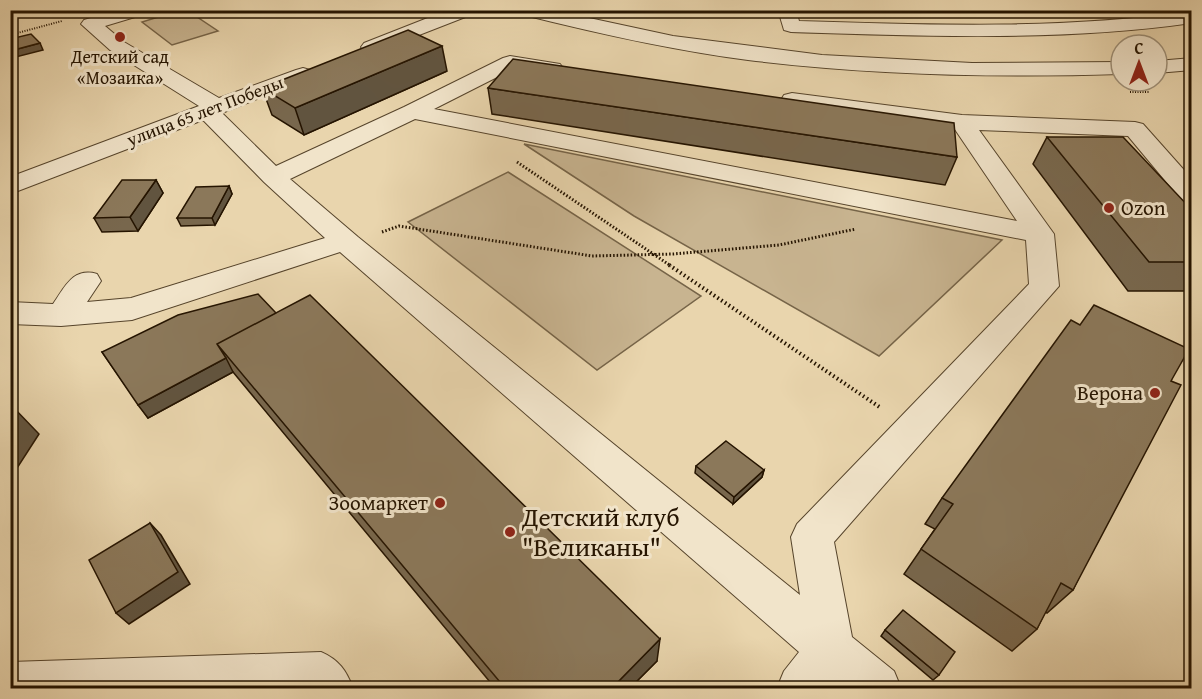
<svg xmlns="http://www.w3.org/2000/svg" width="1202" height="699" font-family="'Gentium Book Plus',serif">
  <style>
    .green { fill: #c8b490; stroke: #766448; stroke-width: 1.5 }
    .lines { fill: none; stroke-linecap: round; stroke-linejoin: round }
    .minor-casing { stroke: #56442b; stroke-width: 2 }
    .path-far2 { stroke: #251400; stroke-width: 2; stroke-dasharray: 1 1.5; stroke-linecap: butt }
    .path-far1 { stroke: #251400; stroke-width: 3; stroke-dasharray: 1.5 2; stroke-linecap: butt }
    .path { stroke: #251400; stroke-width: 4; stroke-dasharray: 1.5 3; stroke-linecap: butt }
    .minor { fill: #f1e4ca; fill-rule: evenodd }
    .wall { fill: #78674d; stroke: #251400; stroke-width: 1.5 }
    .shaded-wall { fill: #61543f; stroke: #251400; stroke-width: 1.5 }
    .building { fill: #8b785a; stroke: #251400; stroke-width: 1.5 }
    .poi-dot { fill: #8f2418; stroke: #f1e4ca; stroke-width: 2 }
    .labels { text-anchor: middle; stroke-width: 6; stroke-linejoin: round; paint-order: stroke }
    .far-poi-label { font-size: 18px; fill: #251400; stroke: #f1e4ca }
    .far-street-label { font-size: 18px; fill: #251400; stroke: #f1e4ca }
    .poi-label { font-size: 21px; fill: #251400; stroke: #f1e4ca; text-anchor: end }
    .near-poi-label { font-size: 26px; fill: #251400; stroke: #f1e4ca; text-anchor: start }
  </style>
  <rect width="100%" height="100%" fill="#e9d5ad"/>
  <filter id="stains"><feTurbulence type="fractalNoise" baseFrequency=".00333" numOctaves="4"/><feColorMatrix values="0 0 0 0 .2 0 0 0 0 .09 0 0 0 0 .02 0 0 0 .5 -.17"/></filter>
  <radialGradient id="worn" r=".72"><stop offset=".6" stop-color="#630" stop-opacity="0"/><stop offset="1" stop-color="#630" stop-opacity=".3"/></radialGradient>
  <path class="green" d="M181,10L188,11L218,31L172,45L142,22Z
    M524,144L1002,240L879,356L634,216Z
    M508,172L701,296L597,370L408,222Z"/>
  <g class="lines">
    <g class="minor-casing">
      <path id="minor" d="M117,10H147L145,14L105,26L124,42L219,98L296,70L303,68L310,70L314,74L310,78L222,113L276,166L404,107L503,58L510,56L560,64L563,68L560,72L553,74L513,69L434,109L1017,221L954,128L792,107L784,105L781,100L784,95L792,93L962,115L1135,122L1143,124L1192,179V204L1183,202L1128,136L979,130L1054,234L1059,286L834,542L852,637L894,671L901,688H841L834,682L830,688H777L784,671L799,652L340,252L132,320L61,326L10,324V302L53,304C65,287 73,267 97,274L101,281L87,302L131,298L325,238L264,182L203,120L10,194V177L199,106L110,50L81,24L84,20ZM415,119L1026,240L1029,284L797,524L791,537L800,595L358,237L290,179Z
        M448,10H475L473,14L378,51H364L361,47L364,43Z
        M518,10H552L673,36L822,55L972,63L1121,62V74C996,78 872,75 748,60C671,50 596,33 520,14Z
        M778,10H796L799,21C931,25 1061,30 1192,11V23C1058,42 925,36 791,32L784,30Z
        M1192,58V70L1157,73V61Z
        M321,652C339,660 346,670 353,688H10V662Z"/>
    </g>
    <path class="path-far2" d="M10,35L62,21
      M1130,92H1149"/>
    <path class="path-far1" d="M517,162L671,266
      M382,232L399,226L592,256L673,254L779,245L856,229"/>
    <path class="path" d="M669,265L881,408"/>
    <use href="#minor" class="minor"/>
  </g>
  <path class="wall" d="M843,10H1108L1107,12L844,13Z
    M447,71L304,135L272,115L262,88Z
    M488,88L957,157L945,185L492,114Z
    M1047,137L1191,209V291H1128L1033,164Z
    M156,180L163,193L138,231L102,232L94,218Z
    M229,186L232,194L215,225L181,226L177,218Z
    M276,313L657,661L630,688H495L233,372L148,418L102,352Z
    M1171,381L1073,590L1047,613L1045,612L1037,629L1012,651L904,574L935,529L925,524L942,498Z
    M696,466L764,470L762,477L733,504L695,473Z
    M885,630L939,675L933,680L881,636Z"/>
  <path class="shaded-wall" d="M10,14H11L15,20L10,21Z
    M40,43L43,50L12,58L10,55V51Z
    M442,46L447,71L304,135L295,108Z
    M156,180L163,193L138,231L130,217Z
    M229,186L232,194L215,225L212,218Z
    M226,358L233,372L148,418L138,405Z
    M13,407L39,434L10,479V410Z
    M764,470L762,477L733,504L734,497Z
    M150,523L161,535L190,584L129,624L116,613Z
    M660,639L657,661L630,688H612Z"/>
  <path class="building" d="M408,30L442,46L295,108L262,88Z
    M31,34L40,43L10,51V39Z
    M513,59L954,123L957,157L488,88Z
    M1047,137H1123L1191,209V262H1149Z
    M122,180H156L130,217L94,218Z
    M229,186L212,218H177L196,187Z
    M258,294L276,313L217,344L226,358L138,405L102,352L178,315Z
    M310,295L660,639L612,688H505L217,344Z
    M1094,305L1189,349L1171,381L1181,385L1073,590L1061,583L1037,629L921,549L953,504L942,498L1071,320L1080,325Z
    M726,441L764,470L734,497L696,466Z
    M150,523L178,572L116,613L89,560Z
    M903,610L955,652L939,675L885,630Z"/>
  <g class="poi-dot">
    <circle cx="120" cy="37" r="6"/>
    <circle cx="1109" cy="208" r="6"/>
    <circle cx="1155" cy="393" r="6"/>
    <circle cx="440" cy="503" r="6"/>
    <circle cx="510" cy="532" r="6"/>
  </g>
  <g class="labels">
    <g class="far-poi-label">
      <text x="120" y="63">Детский сад<tspan x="120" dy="21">«Мозаика»</tspan></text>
    </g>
    <g class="far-street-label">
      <text transform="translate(205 111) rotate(-21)" y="6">улица 65 лет Победы</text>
    </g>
    <g class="poi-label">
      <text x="1121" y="215" text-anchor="start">Ozon</text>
      <text x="1143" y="400">Верона</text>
      <text x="428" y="510">Зоомаркет</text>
    </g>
    <g class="near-poi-label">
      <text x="522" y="526">Детский клуб<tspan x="522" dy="30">"Великаны"</tspan></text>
    </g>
  </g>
  <rect width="1202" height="699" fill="none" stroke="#e9d5ad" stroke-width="36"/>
  <rect x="12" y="12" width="1178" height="675" fill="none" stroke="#251400" stroke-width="3"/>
  <rect x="18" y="18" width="1166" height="663" fill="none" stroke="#251400" stroke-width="1.5"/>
  <g transform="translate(1139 63)"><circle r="28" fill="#f1e4ca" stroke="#9f9179" stroke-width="1.5"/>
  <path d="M0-4.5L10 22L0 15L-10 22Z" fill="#8f2418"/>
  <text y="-9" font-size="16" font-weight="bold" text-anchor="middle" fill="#251400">С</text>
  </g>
  <rect width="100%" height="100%" filter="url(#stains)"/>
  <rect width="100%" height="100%" fill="url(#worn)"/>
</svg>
